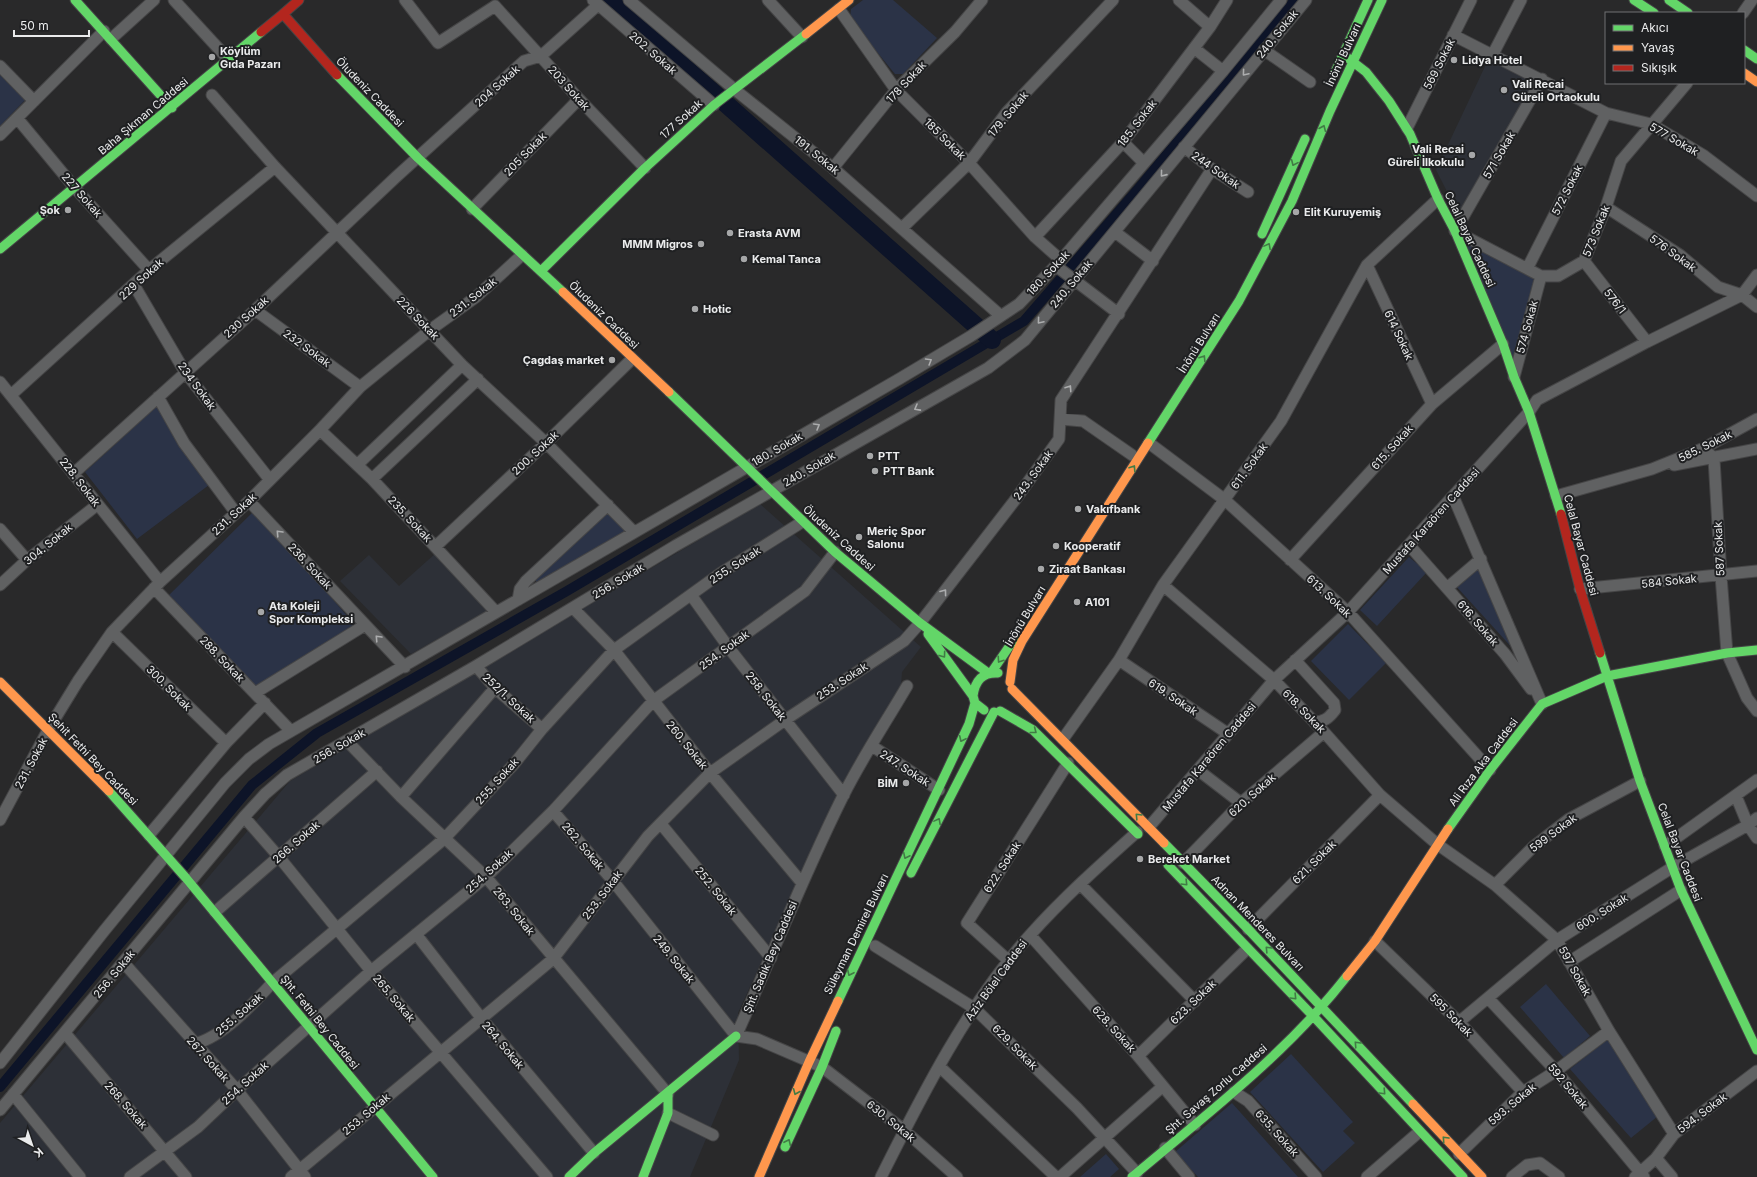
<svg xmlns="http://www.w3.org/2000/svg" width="1757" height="1177" font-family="Inter,sans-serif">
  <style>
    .built { fill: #2d3037 }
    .green { fill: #2b3347 }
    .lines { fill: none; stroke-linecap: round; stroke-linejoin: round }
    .canal { stroke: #0d1428; stroke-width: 10 }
    .river { stroke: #0d1428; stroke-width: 18 }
    .street-casing { stroke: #454546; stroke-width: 13 }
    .fast-casing { stroke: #454546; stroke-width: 11 }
    .slow-casing { stroke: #454546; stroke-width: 11 }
    .jam-casing { stroke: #454546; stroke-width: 11 }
    .street { stroke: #606162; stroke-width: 11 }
    .fast { stroke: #63d668; stroke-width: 9 }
    .slow { stroke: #ff974d; stroke-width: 9 }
    .jam { stroke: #b3261e; stroke-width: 9 }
    .oneway { stroke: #acadae }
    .oneway2 { stroke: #417b45 }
    .poi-dot { fill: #a6a7a8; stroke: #1f2022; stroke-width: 1.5 }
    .labels { text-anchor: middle; stroke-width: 4; stroke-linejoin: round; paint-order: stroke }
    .street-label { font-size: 11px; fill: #eaebec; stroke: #1f2022 }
    .poi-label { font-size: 11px; font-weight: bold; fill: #eaebec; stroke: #1f2022; text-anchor: start }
  </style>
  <rect width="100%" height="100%" fill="#29292a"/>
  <path class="built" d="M1489,58L1536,82L1460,217L1436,170Z
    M760,504L921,647L902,672L901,686L846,777L738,1013L739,1060L690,1177H0V1123L290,781Z
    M436,553L489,610L411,654L340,581L369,555L399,586Z"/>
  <path class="green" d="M863,0H893L937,38L903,74H895L850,19L851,9Z
    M0,75L25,100L0,126Z
    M1455,231L1541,276L1514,377Z
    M157,406L209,485L137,539L85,472Z
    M255,510L355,625L257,691L165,599Z
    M608,512L627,531L537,582L534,579Z
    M1409,557L1427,572L1377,626L1360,610Z
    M1480,565L1515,651L1455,585Z
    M1348,624L1386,663L1349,700L1311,661Z
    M1546,984L1590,1036L1564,1058L1520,1007Z
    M1608,1039L1658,1116L1631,1138L1570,1069Z
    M1291,1054L1353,1122L1343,1131L1355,1143L1323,1172L1250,1092Z
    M1232,1103L1298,1177H1198L1175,1152Z
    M1106,1154L1119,1169L1110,1177H1080Z"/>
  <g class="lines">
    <path class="canal" d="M0,1087L252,785L317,733L567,591L1024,321L1139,188L1295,0"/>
    <path class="river" d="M609,0L992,340"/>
    <g class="street-casing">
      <path id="street" d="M174,0L229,60
        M405,0L438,43L495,6L579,99L645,168
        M593,0L714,105
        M629,0L734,89L833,168L1001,316
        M768,0L802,37
        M1179,0L1210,27
        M839,9L896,90L969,163L1035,237L1061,260
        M1743,13L1752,0
        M1453,35L1606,113L1651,124L1703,155L1757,196
        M111,39L154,0
        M1194,48L1223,71
        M1264,50L1310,82
        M1493,54L1521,0
        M0,66L34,101
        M1542,79L1455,231L1541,276H1558L1584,261L1606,207L1621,161L1687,83
        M212,95L275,167L462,365L546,443L634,532
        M17,118L75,188L149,270
        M1407,128L1471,0
        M0,135L104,31
        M1123,142L1144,163
        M1184,147L1212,169L1248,192
        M833,168L896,90L955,32L982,0
        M1606,207L1680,255L1718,287L1742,295L1757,307
        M472,209L579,99
        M902,228L969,163L1007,112L1113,0
        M1115,232L1153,261
        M1035,237L1123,142L1210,27L1227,0
        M1584,261L1647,342
        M1367,265L1432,404
        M1056,266L1119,314
        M1528,267L1606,113
        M134,285L185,372L270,480
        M255,310L360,387
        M1514,377L1541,276
        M0,382L160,582
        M11,395L149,270L275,167
        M158,397L184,443L236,513
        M1060,419L1083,421L1132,455
        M320,430L372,479L496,612
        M1149,443L1225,500L1348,612L1490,770
        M1704,448L1714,459L1721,576L1727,653L1747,698L1757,711
        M357,465L462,365
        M1674,465L1757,449
        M73,474L255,310L396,177L524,61L541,56L598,5
        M372,479L478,379
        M1453,496L1542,704
        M1556,496L1652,469L1704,448L1757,419
        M249,501L405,667
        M0,529L27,560
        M1409,545L1505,654L1531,689
        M436,546L546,443L632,359
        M1290,560L1432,404L1503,344
        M0,585L27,560L97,505
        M1163,585L1274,680L1324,732L1380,795L1437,844L1495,885L1557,940L1609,1031L1674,1134
        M154,588L290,730
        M1447,588L1481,559
        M1580,589L1757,571
        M691,595L729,648L844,795
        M518,600L520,589L526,581L608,505
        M573,608L614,650L710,773L802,883
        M112,632L226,743
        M1119,660L1227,733
        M1295,660L1334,703L1335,710C1329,718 1324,722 1314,722
        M476,666L495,688L542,729
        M255,693L365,625
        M1063,739L1119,660L1163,585L1281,421L1367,265L1438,199
        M347,741L401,797L486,877L668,1094
        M872,746L939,790
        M1198,770L1241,803
        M1736,796L1748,825L1757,838
        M401,797L495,688
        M553,811L613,881L736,1036
        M244,817L279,857L371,971L547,1177
        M0,820L48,730L78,681L112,632L160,582L249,501L320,430L360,387L430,330L476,297L522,255
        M661,824L771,958
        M1149,827L1274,680L1348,612L1529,412L1537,400L1647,342L1742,295L1757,275
        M149,835L226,743L265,703
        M1665,846L1757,780
        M1183,863L1241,803L1324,732
        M1080,884L1195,1001
        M1495,885L1533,847L1569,819L1640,781
        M215,912L377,771
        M1248,929L1380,795
        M416,934L482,1019L594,1153
        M1030,935L1138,1056L1195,1125
        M1375,941L1459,1022L1523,1092
        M875,946L974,1008L1077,1108L1137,1173
        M1009,961L967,923L1068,763
        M123,962L237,1090L305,1177
        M1569,962L1681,890
        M1488,998L1556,1071L1644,1177
        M1459,1022L1557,940L1673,867L1748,825L1757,818
        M65,1033L186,1177
        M736,1036C772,956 804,874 843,796C862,758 886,722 907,686
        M736,1036L757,1039L822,1067L904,1130L957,1177
        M194,1044C223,1037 253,1004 272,983L444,839L514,764L542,729L614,650L721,573L802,522
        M1138,1056L1247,949
        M0,1063L104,931L225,783L249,759L269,744L899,379L971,336L1019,304L1061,260L1223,71L1281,0
        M940,1067L1056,1177
        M1234,1092L1248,1101L1316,1177
        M13,1094L80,1177
        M0,1110L244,817L265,794L287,775L476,666L675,546L988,368L1025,340L1306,0
        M668,1113L713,1135
        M1165,1148L1189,1177
        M1459,1154L1523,1092L1556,1071L1609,1031
        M1656,1158L1672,1177
        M130,1177L198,1127L237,1090L371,971L486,877L553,811L653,701L805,591L835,552
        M291,1177L553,959L648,836L710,773L785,720L904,641L920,623L1015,500L1059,439L1061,400L1212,169
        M881,1177C922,1095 968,1004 1030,935C1063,898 1100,865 1137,832
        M1060,1177L1162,1087
        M1367,1177L1419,1132
        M1512,1177L1527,1165L1540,1163L1559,1177
        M1635,1177L1656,1158L1674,1134L1757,1071"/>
    </g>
    <g class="fast-casing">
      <path id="fast" d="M75,0L172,108
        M1634,0L1654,13
        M1669,0L1688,13
        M1744,50L1757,59
        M1344,55L1366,72L1389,101L1410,134L1438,199L1455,231L1503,344L1514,377L1529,412L1561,514
        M1335,72L1368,0
        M337,75L418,158L563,292
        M1262,234L1305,139
        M0,249L261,32
        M541,271L645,168L714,105L806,34
        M669,392L835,552L920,623L988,673
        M1148,443L1239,301L1292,201L1330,111L1382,0
        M928,634L973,696L975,703L984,710
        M1600,653L1640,781L1681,890L1757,1050
        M991,673L1015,638
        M973,696C975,681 982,672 998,673
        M1000,711L1033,730L1138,834
        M109,791L186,878L433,1177
        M1448,829L1490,770L1542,704L1607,676L1727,653L1757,650
        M1164,843L1248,929L1413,1104
        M1168,865L1314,1017L1463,1177
        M911,873L994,712
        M838,1001L969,724L975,703
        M785,1147L822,1067L836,1031
        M569,1177L594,1153L736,1036
        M643,1177L668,1113V1094
        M1132,1177C1207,1114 1287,1053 1347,976"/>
    </g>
    <g class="slow-casing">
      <path id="slow" d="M806,34L849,0
        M1744,73L1757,82
        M563,292L669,392
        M0,682L109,791
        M1010,682L1013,660L1022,641L1148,443
        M1012,689L1164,843
        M1347,976L1375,941L1448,829
        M1413,1104L1482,1177
        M759,1177L809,1062L838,1001"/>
    </g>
    <g class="jam-casing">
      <path id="jam" d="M283,14L299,0
        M261,32L283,14L337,75
        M1561,514L1580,589L1600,653"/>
    </g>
    <use href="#street" class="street"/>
    <use href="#fast" class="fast"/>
    <use href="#slow" class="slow"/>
    <use href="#jam" class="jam"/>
  </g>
  <defs><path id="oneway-chevron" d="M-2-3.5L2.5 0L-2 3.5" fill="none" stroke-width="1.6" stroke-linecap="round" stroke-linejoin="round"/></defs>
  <g class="oneway">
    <use href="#oneway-chevron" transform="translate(1245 73) rotate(130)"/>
    <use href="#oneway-chevron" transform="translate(1163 174) rotate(129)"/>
    <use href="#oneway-chevron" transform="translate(1040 321) rotate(130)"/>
    <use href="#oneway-chevron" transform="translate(929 361) rotate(-31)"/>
    <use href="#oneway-chevron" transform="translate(1069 388) rotate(-56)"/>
    <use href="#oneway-chevron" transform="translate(917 408) rotate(151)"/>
    <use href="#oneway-chevron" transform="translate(817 426) rotate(-30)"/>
    <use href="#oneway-chevron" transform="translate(279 533) rotate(-133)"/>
    <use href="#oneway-chevron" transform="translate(944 592) rotate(-53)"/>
    <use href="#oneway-chevron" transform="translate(378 638) rotate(-133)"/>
  </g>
  <g class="oneway2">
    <use href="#oneway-chevron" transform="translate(1323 128) rotate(-67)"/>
    <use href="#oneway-chevron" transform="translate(1294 163) rotate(114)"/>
    <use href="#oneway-chevron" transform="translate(1268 246) rotate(-62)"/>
    <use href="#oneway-chevron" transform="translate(1203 358) rotate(-58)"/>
    <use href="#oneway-chevron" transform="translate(1133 468) rotate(-57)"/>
    <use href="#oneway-chevron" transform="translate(943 655) rotate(54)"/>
    <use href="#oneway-chevron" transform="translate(1000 660) rotate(124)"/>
    <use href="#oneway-chevron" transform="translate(1034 731) rotate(38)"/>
    <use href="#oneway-chevron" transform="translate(962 739) rotate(115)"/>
    <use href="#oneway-chevron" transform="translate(1138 816) rotate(-134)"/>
    <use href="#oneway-chevron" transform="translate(938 821) rotate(-62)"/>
    <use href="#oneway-chevron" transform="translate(906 856) rotate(116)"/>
    <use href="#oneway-chevron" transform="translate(1185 883) rotate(46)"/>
    <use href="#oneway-chevron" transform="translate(1268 949) rotate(-134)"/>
    <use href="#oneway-chevron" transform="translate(850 973) rotate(115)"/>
    <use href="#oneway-chevron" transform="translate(1294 997) rotate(46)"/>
    <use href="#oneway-chevron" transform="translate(1357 1044) rotate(-133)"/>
    <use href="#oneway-chevron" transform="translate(796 1092) rotate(113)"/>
    <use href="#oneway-chevron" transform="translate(1383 1092) rotate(47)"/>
    <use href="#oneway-chevron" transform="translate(1445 1139) rotate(-133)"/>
    <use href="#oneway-chevron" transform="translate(788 1142) rotate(-65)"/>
  </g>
  <g class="poi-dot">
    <circle cx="212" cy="57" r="4"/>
    <circle cx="1454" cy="60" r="4"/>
    <circle cx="1504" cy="90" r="4"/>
    <circle cx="1472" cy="155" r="4"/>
    <circle cx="68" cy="210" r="4"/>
    <circle cx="1296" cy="212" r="4"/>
    <circle cx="730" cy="233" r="4"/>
    <circle cx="701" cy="244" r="4"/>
    <circle cx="744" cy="259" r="4"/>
    <circle cx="695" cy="309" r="4"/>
    <circle cx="612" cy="360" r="4"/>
    <circle cx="870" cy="456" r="4"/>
    <circle cx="875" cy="471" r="4"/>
    <circle cx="1078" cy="509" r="4"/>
    <circle cx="859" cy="537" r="4"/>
    <circle cx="1056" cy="546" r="4"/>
    <circle cx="1041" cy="569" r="4"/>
    <circle cx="1077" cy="602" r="4"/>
    <circle cx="261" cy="612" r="4"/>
    <circle cx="906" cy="783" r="4"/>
    <circle cx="1140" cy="859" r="4"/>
  </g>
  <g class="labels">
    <g class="street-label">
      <text transform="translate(1277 34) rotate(-51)" y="4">240. Sokak</text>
      <text transform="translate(653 53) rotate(41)" y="4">202. Sokak</text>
      <text transform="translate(1343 55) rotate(-65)" y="4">İnönü Bulvarı</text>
      <text transform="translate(1439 64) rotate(-63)" y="4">569 Sokak</text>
      <text transform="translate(906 82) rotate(-47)" y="4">178 Sokak</text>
      <text transform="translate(497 86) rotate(-42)" y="4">204 Sokak</text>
      <text transform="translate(569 88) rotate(48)" y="4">203 Sokak</text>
      <text transform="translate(370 92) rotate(46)" y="4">Öludeniz Caddesi</text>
      <text transform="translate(1008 114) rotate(-50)" y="4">179. Sokak</text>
      <text transform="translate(143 116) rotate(-40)" y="4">Baha Şıkman Caddesi</text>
      <text transform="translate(681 119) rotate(-42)" y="4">177 Sokak</text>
      <text transform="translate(1137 123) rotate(-52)" y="4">185. Sokak</text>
      <text transform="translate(945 139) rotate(45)" y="4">185 Sokak</text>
      <text transform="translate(1674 139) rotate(30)" y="4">577 Sokak</text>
      <text transform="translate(525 154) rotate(-46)" y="4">205 Sokak</text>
      <text transform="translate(817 155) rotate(39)" y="4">191. Sokak</text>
      <text transform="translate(1499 155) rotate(-60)" y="4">571 Sokak</text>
      <text transform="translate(1216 170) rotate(35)" y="4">244 Sokak</text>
      <text transform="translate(1567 190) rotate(-63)" y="4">572 Sokak</text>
      <text transform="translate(82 195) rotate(49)" y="4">227 Sokak</text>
      <text transform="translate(1596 231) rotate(-68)" y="4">573 Sokak</text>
      <text transform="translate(1470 239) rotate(65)" y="4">Celal Bayar Caddesi</text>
      <text transform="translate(1673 253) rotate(36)" y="4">576 Sokak</text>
      <text transform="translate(1048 273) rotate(-47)" y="4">180. Sokak</text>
      <text transform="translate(141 279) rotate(-42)" y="4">229 Sokak</text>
      <text transform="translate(1071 284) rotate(-50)" y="4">240. Sokak</text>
      <text transform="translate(473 297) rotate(-38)" y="4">231. Sokak</text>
      <text transform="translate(1615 301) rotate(52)" y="4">576/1</text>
      <text transform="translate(604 315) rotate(44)" y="4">Öludeniz Caddesi</text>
      <text transform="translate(246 317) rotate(-42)" y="4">230 Sokak</text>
      <text transform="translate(418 318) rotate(46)" y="4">226 Sokak</text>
      <text transform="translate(1527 327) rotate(-75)" y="4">574 Sokak</text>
      <text transform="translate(1399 335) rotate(65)" y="4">614 Sokak</text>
      <text transform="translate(1199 343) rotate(-58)" y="4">İnönü Bulvarı</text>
      <text transform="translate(307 348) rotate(36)" y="4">232 Sokak</text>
      <text transform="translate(197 386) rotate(54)" y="4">234 Sokak</text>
      <text transform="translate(1705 446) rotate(-26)" y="4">585. Sokak</text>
      <text transform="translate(1392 447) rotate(-48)" y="4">615. Sokak</text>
      <text transform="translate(777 449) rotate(-30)" y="4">180. Sokak</text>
      <text transform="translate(535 453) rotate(-43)" y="4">200. Sokak</text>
      <text transform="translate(1249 466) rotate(-54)" y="4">611. Sokak</text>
      <text transform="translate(809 469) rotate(-30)" y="4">240. Sokak</text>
      <text transform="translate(1033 475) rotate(-54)" y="4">243. Sokak</text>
      <text transform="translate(80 482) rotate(52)" y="4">228. Sokak</text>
      <text transform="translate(234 514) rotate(-43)" y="4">231. Sokak</text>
      <text transform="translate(410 519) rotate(47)" y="4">235. Sokak</text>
      <text transform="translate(1431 521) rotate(-48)" y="4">Mustafa Karaören Caddesi</text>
      <text transform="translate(839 538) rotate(42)" y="4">Öludeniz Caddesi</text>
      <text transform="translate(48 544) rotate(-39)" y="4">304. Sokak</text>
      <text transform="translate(1581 545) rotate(75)" y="4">Celal Bayar Caddesi</text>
      <text transform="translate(1719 549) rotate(-93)" y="4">587 Sokak</text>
      <text transform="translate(735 565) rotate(-33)" y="4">255. Sokak</text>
      <text transform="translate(310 566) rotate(47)" y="4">236. Sokak</text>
      <text transform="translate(618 581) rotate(-31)" y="4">256. Sokak</text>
      <text transform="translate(1669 581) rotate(-6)" y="4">584 Sokak</text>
      <text transform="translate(1329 596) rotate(43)" y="4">613. Sokak</text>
      <text transform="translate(1025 616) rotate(-59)" y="4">İnönü Bulvarı</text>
      <text transform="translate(1478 623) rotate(49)" y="4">616. Sokak</text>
      <text transform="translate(724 650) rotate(-36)" y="4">254. Sokak</text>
      <text transform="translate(222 659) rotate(46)" y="4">288. Sokak</text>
      <text transform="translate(842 681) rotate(-33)" y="4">253. Sokak</text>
      <text transform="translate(169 688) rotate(45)" y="4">300. Sokak</text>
      <text transform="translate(766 696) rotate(52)" y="4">258. Sokak</text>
      <text transform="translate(1173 697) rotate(34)" y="4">619. Sokak</text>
      <text transform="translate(509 698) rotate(43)" y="4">252/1. Sokak</text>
      <text transform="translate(1304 711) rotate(46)" y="4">618. Sokak</text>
      <text transform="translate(687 745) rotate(51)" y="4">260. Sokak</text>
      <text transform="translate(339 746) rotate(-30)" y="4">256. Sokak</text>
      <text transform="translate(1209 757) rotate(-50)" y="4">Mustafa Karaören Caddesi</text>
      <text transform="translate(93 759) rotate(46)" y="4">Şehit Fethi Bey Caddesi</text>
      <text transform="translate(1483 762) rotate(-53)" y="4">Ali Rıza Aka Caddesi</text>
      <text transform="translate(31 763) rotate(-62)" y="4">231. Sokak</text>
      <text transform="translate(905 768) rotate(33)" y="4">247. Sokak</text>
      <text transform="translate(497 781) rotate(-48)" y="4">255. Sokak</text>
      <text transform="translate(1252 795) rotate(-42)" y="4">620. Sokak</text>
      <text transform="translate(1553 833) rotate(-37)" y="4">599 Sokak</text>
      <text transform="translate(296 842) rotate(-41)" y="4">266. Sokak</text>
      <text transform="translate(583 846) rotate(50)" y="4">262. Sokak</text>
      <text transform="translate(1680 852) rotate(69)" y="4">Celal Bayar Caddesi</text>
      <text transform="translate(1314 862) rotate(-45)" y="4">621. Sokak</text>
      <text transform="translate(1002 867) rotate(-57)" y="4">622. Sokak</text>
      <text transform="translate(489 871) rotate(-42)" y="4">254. Sokak</text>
      <text transform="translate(716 891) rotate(51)" y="4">252. Sokak</text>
      <text transform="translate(602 895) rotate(-53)" y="4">253. Sokak</text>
      <text transform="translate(514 911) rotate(51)" y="4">263. Sokak</text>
      <text transform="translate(1602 912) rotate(-32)" y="4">600. Sokak</text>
      <text transform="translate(1258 923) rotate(46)" y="4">Adnan Menderes Bulvarı</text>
      <text transform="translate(856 934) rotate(-64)" y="4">Süleyman Demirel Bulvarı</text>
      <text transform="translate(770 957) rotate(-67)" y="4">Şht. Sadık Bey Caddesi</text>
      <text transform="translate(674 959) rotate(51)" y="4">249. Sokak</text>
      <text transform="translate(1575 971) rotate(61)" y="4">597 Sokak</text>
      <text transform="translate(114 974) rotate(-51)" y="4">256. Sokak</text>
      <text transform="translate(996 980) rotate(-54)" y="4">Aziz Bölel Caddesi</text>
      <text transform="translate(394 998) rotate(50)" y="4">265. Sokak</text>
      <text transform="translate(1193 1002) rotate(-44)" y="4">623. Sokak</text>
      <text transform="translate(239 1014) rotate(-41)" y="4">255. Sokak</text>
      <text transform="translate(1451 1015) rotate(45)" y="4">595 Sokak</text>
      <text transform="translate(320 1022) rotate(51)" y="4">Şht. Fethi Bey Caddesi</text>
      <text transform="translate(1114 1029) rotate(48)" y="4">628. Sokak</text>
      <text transform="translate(503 1045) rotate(50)" y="4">264. Sokak</text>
      <text transform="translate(1015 1047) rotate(45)" y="4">629. Sokak</text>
      <text transform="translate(208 1059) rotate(48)" y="4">267. Sokak</text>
      <text transform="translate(245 1083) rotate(-42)" y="4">254. Sokak</text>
      <text transform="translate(1568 1086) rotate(50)" y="4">592 Sokak</text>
      <text transform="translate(1216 1089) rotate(-41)" y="4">Şht. Savaş Zorlu Caddesi</text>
      <text transform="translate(1512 1104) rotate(-40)" y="4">593. Sokak</text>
      <text transform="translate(126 1105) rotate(49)" y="4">268. Sokak</text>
      <text transform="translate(1702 1113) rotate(-37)" y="4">594. Sokak</text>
      <text transform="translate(366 1114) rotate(-40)" y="4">253. Sokak</text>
      <text transform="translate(891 1121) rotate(39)" y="4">630. Sokak</text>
      <text transform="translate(1277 1133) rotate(48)" y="4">635. Sokak</text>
    </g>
    <g class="poi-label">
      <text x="220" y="55">Köylüm<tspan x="220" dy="13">Gıda Pazarı</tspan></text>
      <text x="1462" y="64">Lidya Hotel</text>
      <text x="1512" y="88">Vali Recai<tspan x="1512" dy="13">Güreli Ortaokulu</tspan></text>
      <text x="1464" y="153" text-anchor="end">Vali Recai<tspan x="1464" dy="13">Güreli İlkokulu</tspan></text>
      <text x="60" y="214" text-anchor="end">Şok</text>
      <text x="1304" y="216">Elit Kuruyemiş</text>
      <text x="738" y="237">Erasta AVM</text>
      <text x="693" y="248" text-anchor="end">MMM Migros</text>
      <text x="752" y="263">Kemal Tanca</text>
      <text x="703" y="313">Hotic</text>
      <text x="604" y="364" text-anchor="end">Çagdaş market</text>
      <text x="878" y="460">PTT</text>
      <text x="883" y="475">PTT Bank</text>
      <text x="1086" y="513">Vakıfbank</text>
      <text x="867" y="535">Meriç Spor<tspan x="867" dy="13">Salonu</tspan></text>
      <text x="1064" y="550">Kooperatif</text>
      <text x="1049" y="573">Ziraat Bankası</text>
      <text x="1085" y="606">A101</text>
      <text x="269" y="610">Ata Koleji<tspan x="269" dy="13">Spor Kompleksi</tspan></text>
      <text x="898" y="787" text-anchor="end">BİM</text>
      <text x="1148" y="863">Bereket Market</text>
    </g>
  </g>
  <rect x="1605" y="12" width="140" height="72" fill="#1f2022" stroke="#707173"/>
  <rect x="1613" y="25" width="20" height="6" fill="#63d668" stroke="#707173"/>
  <text x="1641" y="32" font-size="12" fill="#eaebec">Akıcı</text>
  <rect x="1613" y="45" width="20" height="6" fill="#ff974d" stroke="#707173"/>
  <text x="1641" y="52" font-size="12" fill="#eaebec">Yavaş</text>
  <rect x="1613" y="65" width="20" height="6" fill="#b3261e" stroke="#707173"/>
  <text x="1641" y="72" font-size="12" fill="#eaebec">Sıkışık</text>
  <g transform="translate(32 1145) rotate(140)" stroke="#1f2022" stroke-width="3" paint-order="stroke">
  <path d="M0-3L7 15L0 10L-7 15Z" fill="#eaebec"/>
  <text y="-6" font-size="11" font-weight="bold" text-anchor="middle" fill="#eaebec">K</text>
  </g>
  <path d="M14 30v6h75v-6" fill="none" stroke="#eaebec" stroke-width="2"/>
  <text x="20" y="30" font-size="12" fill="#eaebec" stroke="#1f2022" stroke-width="3" paint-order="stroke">50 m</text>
</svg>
